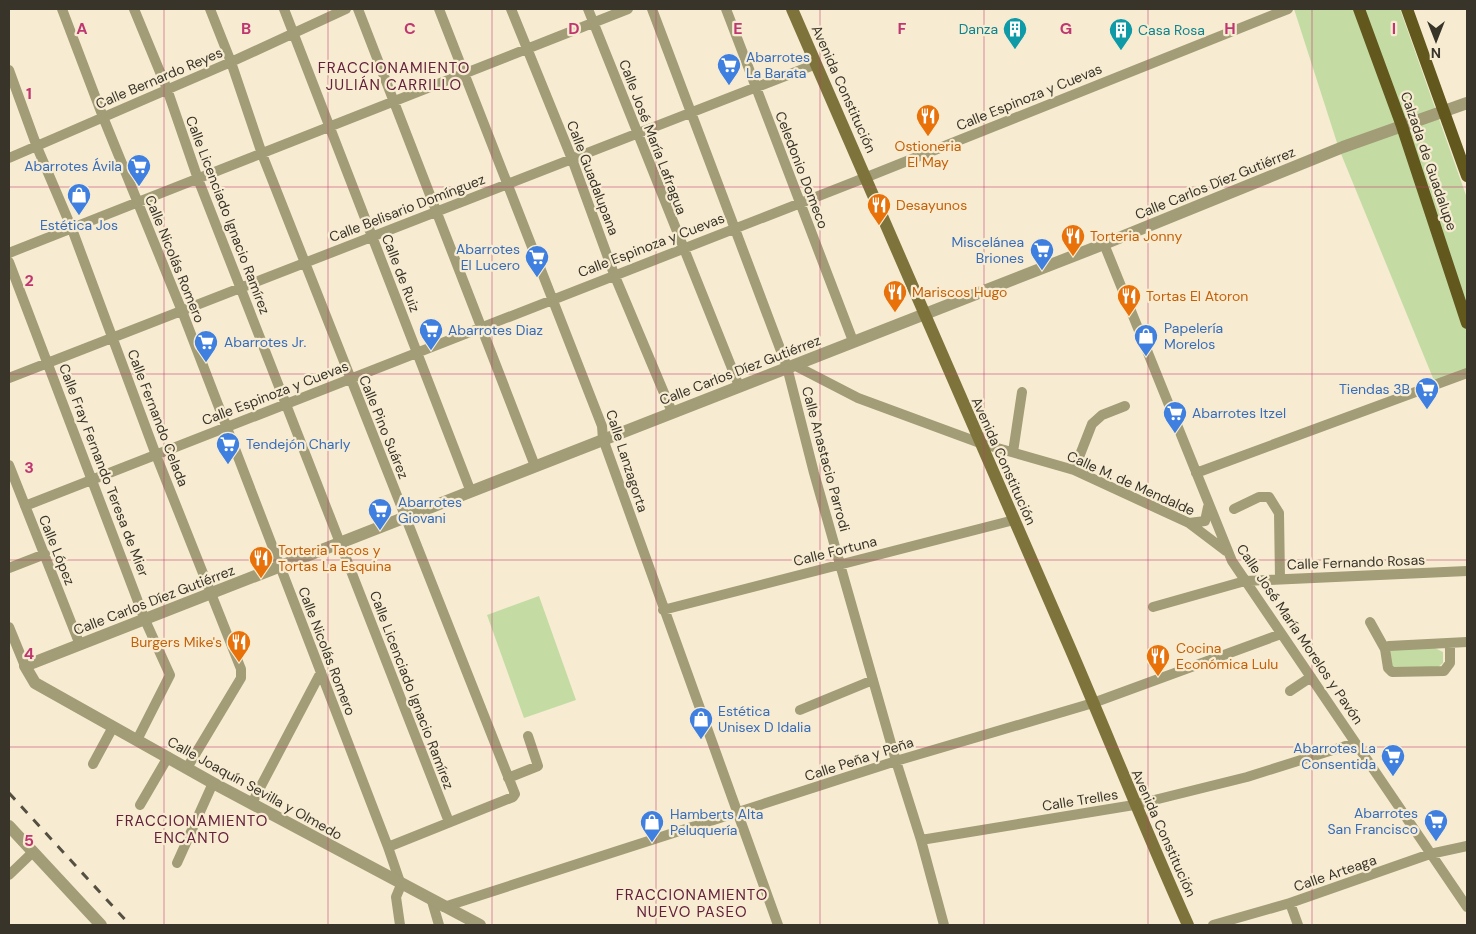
<svg xmlns="http://www.w3.org/2000/svg" width="1476" height="934" font-family="'DM Sans',sans-serif">
  <style>
    .green { fill: #c4dca4 }
    .lines { fill: none; stroke-linecap: round; stroke-linejoin: round }
    .minor { stroke: #a29c77; stroke-width: 10 }
    .tertiary { stroke: #a29c77; stroke-width: 12 }
    .secondary { stroke: #7e743b; stroke-width: 12 }
    .primary { stroke: #62581e; stroke-width: 12 }
    .rail { stroke: #554f42; stroke-width: 3; stroke-dasharray: 9 9; stroke-linecap: butt }
    .grid { fill: none; stroke: #bf3670; stroke-width: 1; stroke-opacity: 0.55 }
    .labels { text-anchor: middle; stroke-width: 4.5; stroke-linejoin: round; paint-order: stroke }
    .culture-label { font-size: 14px; fill: #0d838f; stroke: #f7ecd1; text-anchor: end }
    .shop-label { font-size: 14px; fill: #366cbe; stroke: #f7ecd1; text-anchor: start }
    .street-label { font-size: 14px; fill: #39342a; stroke: #f7ecd1 }
    .food-label { font-size: 14px; fill: #c56008; stroke: #f7ecd1; text-anchor: start }
    .neighbourhood-label { font-size: 15px; letter-spacing: 1px; fill: #64213b; stroke: #f7ecd1 }
    .grid-label { font-size: 16px; text-anchor: middle; font-weight: bold; fill: #bf3670; stroke: #f7ecd1; stroke-width: 4.5; stroke-linejoin: round; paint-order: stroke }
  </style>
  <rect width="100%" height="100%" fill="#f7ecd1"/>
  <path class="green" d="M1294,9H1400L1467,198V373L1435,383L1339,149Z
    M539,596L576,700L524,718L487,615Z
    M1435,648L1443,652V663L1437,668L1393,669L1388,654L1391,650Z"/>
  <g class="lines">
    <path class="minor" d="M62,9L103,117L182,311L388,847L401,885L396,897L400,925
      M134,9L167,89L198,179L449,822
      M210,9L231,62L262,154L515,794L513,797L388,847
      M284,9L471,492
      M358,9L535,466
      M439,9L602,426L603,439L778,925
      M511,9L572,159L614,274L672,412
      M588,9L739,386
      M652,9L787,367L814,473L896,761L921,840L944,925
      M726,9L853,341
      M9,70L37,147L72,229L156,455L241,669V678L187,768
      M9,158L231,62L346,9
      M1104,244L1232,561L1467,907
      M9,253L628,9
      M9,262L145,620L170,675L137,740
      M794,365L858,398L980,443L1074,470L1189,523L1226,551
      M9,378L816,64
      M1013,452L1022,392
      M9,465L80,645
      M1074,470L1092,424L1102,415L1125,406
      M1196,473L1467,373
      M25,506L867,177L1288,9
      M1234,509L1259,497H1269L1279,513L1280,579
      M1189,523L1205,521L1208,507
      M9,568L45,554
      M1153,607L1245,581L1467,571
      M663,610L1014,520
      M1370,622L1385,649L1388,668L1392,672L1444,671L1450,663V644
      M9,627L25,666
      M1385,649L1389,646L1467,642
      M1290,691L1311,677
      M800,710L873,680
      M93,764L113,727
      M508,778L538,766L528,736
      M252,803L321,672
      M140,805L168,757
      M921,840L1134,805L1247,777L1355,743
      M177,863L213,783
      M9,875L33,852
      M432,901L439,925
      M1290,903L1298,925
      M444,907L896,761L1093,703L1281,634
      M1213,925L1290,903L1430,854L1467,846"/>
    <path class="tertiary" d="M9,826L101,925
      M480,925L213,783L35,683L25,666L1104,244L1343,147L1467,103"/>
    <path class="secondary" d="M792,9C884,222 979,434 1070,648C1110,741 1147,834 1188,925"/>
    <path class="primary" d="M1359,9L1402,126L1467,323
      M1407,9L1467,176"/>
    <path class="rail" d="M9,793L130,925"/>
  </g>
  <path class="grid" d="M164,9V925M328,9V925M492,9V925M656,9V925M820,9V925M984,9V925M1148,9V925M1312,9V925M9,187H1467M9,374H1467M9,560H1467M9,747H1467"/>
  <defs>
    <g id="building-pin" transform="scale(1.25)"><path d="M0 17L-7.5 6A9.5 9.5 0 1 1 7.5 6Z" fill="#0f9aa8" stroke="#f7ecd1"/><path d="M-4-6H4V6H1V3H-1V6H-4ZM-2.5-4.3h1.7v1.8h-1.7ZM.8-4.3h1.7v1.8H.8ZM-2.5-1h1.7V.8h-1.7ZM.8-1h1.7V.8H.8Z" fill="#fff"/></g>
    <g id="supermarket-pin" transform="scale(1.25)"><path d="M0 17L-7.5 6A9.5 9.5 0 1 1 7.5 6Z" fill="#3f7fe0" stroke="#f7ecd1"/><path d="M-6-5.5h2.5l.6 2H6L4.5 2H-2.5L-4.4-4H-6ZM-1.5 3.2a1.3 1.3 0 1 0 .1 0ZM3 3.2a1.3 1.3 0 1 0 .1 0Z" fill="#fff"/></g>
    <g id="restaurant-pin" transform="scale(1.25)"><path d="M0 17L-7.5 6A9.5 9.5 0 1 1 7.5 6Z" fill="#e8710a" stroke="#f7ecd1"/><path d="M-5-6h1v4h1v-4h1v4h1v-4h1v5L-1.5 .5V6h-2V.5L-5-1ZM5-6V6H3V1.5H1.5Q1.5-4 5-6Z" fill="#fff"/></g>
    <g id="shop-pin" transform="scale(1.25)"><path d="M0 17L-7.5 6A9.5 9.5 0 1 1 7.5 6Z" fill="#3f7fe0" stroke="#f7ecd1"/><path d="M-5-2.5h2.3a2.7 3.5 0 0 1 5.4 0H5L5.5 6h-11ZM-1.5-2.5h3a1.5 2.3 0 0 0-3 0Z" fill="#fff"/></g>
  </defs>
  <g fill-rule="evenodd">
    <use href="#building-pin" x="1015" y="29"/>
    <use href="#building-pin" x="1121" y="30"/>
    <use href="#supermarket-pin" x="729" y="65"/>
    <use href="#restaurant-pin" x="928" y="116"/>
    <use href="#supermarket-pin" x="139" y="166"/>
    <use href="#shop-pin" x="79" y="195"/>
    <use href="#restaurant-pin" x="879" y="205"/>
    <use href="#restaurant-pin" x="1073" y="236"/>
    <use href="#supermarket-pin" x="1042" y="250"/>
    <use href="#supermarket-pin" x="537" y="257"/>
    <use href="#restaurant-pin" x="895" y="292"/>
    <use href="#restaurant-pin" x="1129" y="296"/>
    <use href="#supermarket-pin" x="431" y="330"/>
    <use href="#shop-pin" x="1146" y="336"/>
    <use href="#supermarket-pin" x="206" y="342"/>
    <use href="#supermarket-pin" x="1427" y="389"/>
    <use href="#supermarket-pin" x="1175" y="413"/>
    <use href="#supermarket-pin" x="228" y="444"/>
    <use href="#supermarket-pin" x="380" y="510"/>
    <use href="#restaurant-pin" x="261" y="558"/>
    <use href="#restaurant-pin" x="239" y="642"/>
    <use href="#restaurant-pin" x="1158" y="656"/>
    <use href="#shop-pin" x="701" y="719"/>
    <use href="#supermarket-pin" x="1393" y="756"/>
    <use href="#supermarket-pin" x="1436" y="821"/>
    <use href="#shop-pin" x="652" y="822"/>
  </g>
  <g class="labels">
    <g class="culture-label">
      <text x="998" y="34">Danza</text>
      <text x="1138" y="35" text-anchor="start">Casa Rosa</text>
    </g>
    <g class="shop-label">
      <text x="746" y="62">Abarrotes<tspan x="746" dy="16">La Barata</tspan></text>
      <text x="122" y="171" text-anchor="end">Abarrotes Ávila</text>
      <text x="79" y="230" text-anchor="middle">Estética Jos</text>
      <text x="1024" y="247" text-anchor="end">Miscelánea<tspan x="1024" dy="16">Briones</tspan></text>
      <text x="520" y="254" text-anchor="end">Abarrotes<tspan x="520" dy="16">El Lucero</tspan></text>
      <text x="1164" y="333">Papelería<tspan x="1164" dy="16">Morelos</tspan></text>
      <text x="448" y="335">Abarrotes Diaz</text>
      <text x="224" y="347">Abarrotes Jr.</text>
      <text x="1410" y="394" text-anchor="end">Tiendas 3B</text>
      <text x="1192" y="418">Abarrotes Itzel</text>
      <text x="246" y="449">Tendejón Charly</text>
      <text x="398" y="507">Abarrotes<tspan x="398" dy="16">Giovani</tspan></text>
      <text x="718" y="716">Estética<tspan x="718" dy="16">Unisex D Idalia</tspan></text>
      <text x="1376" y="753" text-anchor="end">Abarrotes La<tspan x="1376" dy="16">Consentida</tspan></text>
      <text x="1418" y="818" text-anchor="end">Abarrotes<tspan x="1418" dy="16">San Francisco</tspan></text>
      <text x="670" y="819">Hamberts Alta<tspan x="670" dy="16">Peluquería</tspan></text>
    </g>
    <g class="street-label">
      <text transform="translate(159 78) rotate(-23)" y="5">Calle Bernardo Reyes</text>
      <text transform="translate(844 89) rotate(66)" y="5">Avenida Constitución</text>
      <text transform="translate(1029 97) rotate(-22)" y="5">Calle Espinoza y Cuevas</text>
      <text transform="translate(653 137) rotate(69)" y="5">Calle José María Lafragua</text>
      <text transform="translate(1429 161) rotate(71)" y="5">Calzada de Guadalupe</text>
      <text transform="translate(802 170) rotate(69)" y="5">Celedonio Domeco</text>
      <text transform="translate(593 178) rotate(69)" y="5">Calle Guadalupana</text>
      <text transform="translate(1215 183) rotate(-22)" y="5">Calle Carlos Díez Gutiérrez</text>
      <text transform="translate(407 208) rotate(-21)" y="5">Calle Belisario Domínguez</text>
      <text transform="translate(228 215) rotate(69)" y="5">Calle Licenciado Ignacio Ramírez</text>
      <text transform="translate(651 245) rotate(-21)" y="5">Calle Espinoza y Cuevas</text>
      <text transform="translate(175 259) rotate(68)" y="5">Calle Nicolás Romero</text>
      <text transform="translate(401 273) rotate(69)" y="5">Calle de Ruiz</text>
      <text transform="translate(740 370) rotate(-21)" y="5">Calle Carlos Díez Gutiérrez</text>
      <text transform="translate(275 393) rotate(-21)" y="5">Calle Espinoza y Cuevas</text>
      <text transform="translate(158 418) rotate(69)" y="5">Calle Fernando Celada</text>
      <text transform="translate(384 427) rotate(68)" y="5">Calle Pino Suárez</text>
      <text transform="translate(826 459) rotate(75)" y="5">Calle Anastacio Parrodi</text>
      <text transform="translate(627 461) rotate(72)" y="5">Calle Lanzagorta</text>
      <text transform="translate(1004 461) rotate(66)" y="5">Avenida Constitución</text>
      <text transform="translate(104 470) rotate(69)" y="5">Calle Fray Fernando Teresa de Mier</text>
      <text transform="translate(1131 483) rotate(24)" y="5">Calle M. de Mendalde</text>
      <text transform="translate(57 550) rotate(68)" y="5">Calle López</text>
      <text transform="translate(835 551) rotate(-14)" y="5">Calle Fortuna</text>
      <text transform="translate(1356 562) rotate(-2)" y="5">Calle Fernando Rosas</text>
      <text transform="translate(154 600) rotate(-21)" y="5">Calle Carlos Díez Gutiérrez</text>
      <text transform="translate(1300 634) rotate(56)" y="5">Calle José María Morelos y Pavón</text>
      <text transform="translate(327 651) rotate(69)" y="5">Calle Nicolás Romero</text>
      <text transform="translate(412 690) rotate(69)" y="5">Calle Licenciado Ignacio Ramírez</text>
      <text transform="translate(859 759) rotate(-18)" y="5">Calle Peña y Peña</text>
      <text transform="translate(255 788) rotate(29)" y="5">Calle Joaquín Sevilla y Olmedo</text>
      <text transform="translate(1080 800) rotate(-9)" y="5">Calle Trelles</text>
      <text transform="translate(1164 833) rotate(66)" y="5">Avenida Constitución</text>
      <text transform="translate(1335 873) rotate(-19)" y="5">Calle Arteaga</text>
    </g>
    <g class="food-label">
      <text x="928" y="151" text-anchor="middle">Ostioneria<tspan x="928" dy="16">El May</tspan></text>
      <text x="896" y="210">Desayunos</text>
      <text x="1090" y="241">Torteria Jonny</text>
      <text x="912" y="297">Mariscos Hugo</text>
      <text x="1146" y="301">Tortas El Atoron</text>
      <text x="278" y="555">Torteria Tacos y<tspan x="278" dy="16">Tortas La Esquina</tspan></text>
      <text x="222" y="647" text-anchor="end">Burgers Mike's</text>
      <text x="1176" y="653">Cocina<tspan x="1176" dy="16">Económica Lulu</tspan></text>
    </g>
    <g class="neighbourhood-label">
      <text x="394" y="73">FRACCIONAMIENTO<tspan x="394" dy="17">JULIÁN CARRILLO</tspan></text>
      <text x="192" y="826">FRACCIONAMIENTO<tspan x="192" dy="17">ENCANTO</tspan></text>
      <text x="692" y="900">FRACCIONAMIENTO<tspan x="692" dy="17">NUEVO PASEO</tspan></text>
    </g>
  </g>
  <g class="grid-label">
    <text x="82" y="34">A</text>
    <text x="246" y="34">B</text>
    <text x="410" y="34">C</text>
    <text x="574" y="34">D</text>
    <text x="738" y="34">E</text>
    <text x="902" y="34">F</text>
    <text x="1066" y="34">G</text>
    <text x="1230" y="34">H</text>
    <text x="1394" y="34">I</text>
    <text x="29" y="99">1</text>
    <text x="29" y="286">2</text>
    <text x="29" y="473">3</text>
    <text x="29" y="659">4</text>
    <text x="29" y="846">5</text>
  </g>
  <rect width="1476" height="934" fill="none" stroke="#39342a" stroke-width="20"/>
  <g transform="translate(1436 40) rotate(180)" stroke="#f7ecd1" stroke-width="4" paint-order="stroke">
  <path d="M0-4L9 19L0 12L-9 19Z" fill="#39342a"/>
  <text y="-8" font-size="14" font-weight="bold" text-anchor="middle" fill="#39342a">N</text>
  </g>
</svg>
